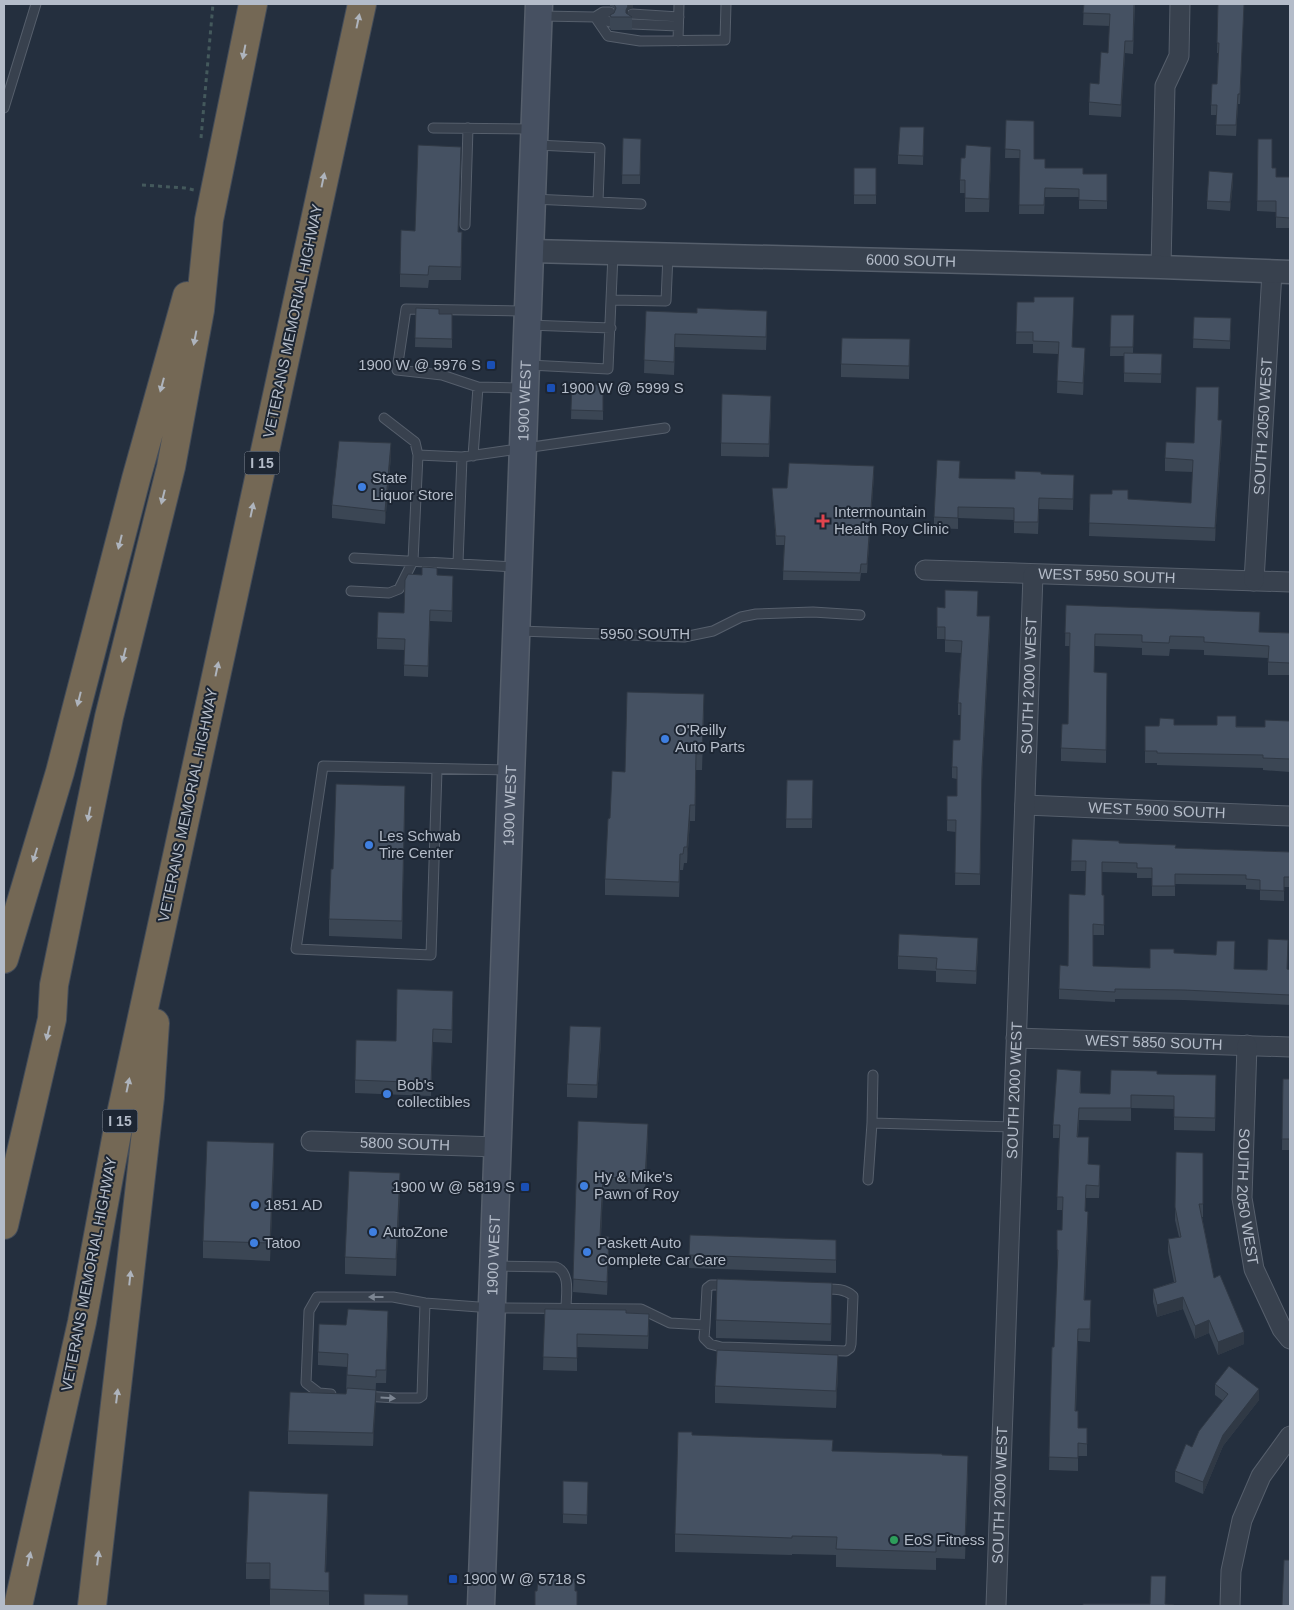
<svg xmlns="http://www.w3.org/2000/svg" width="1294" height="1610" font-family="Arial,sans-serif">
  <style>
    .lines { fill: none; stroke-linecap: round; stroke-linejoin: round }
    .service-casing { stroke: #565f6c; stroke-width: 11 }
    .minor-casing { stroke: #565f6c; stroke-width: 21 }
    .tertiary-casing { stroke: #565f6c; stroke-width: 25 }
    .secondary-casing { stroke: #565f6c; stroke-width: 29 }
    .motorway-casing { stroke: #434c59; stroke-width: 30 }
    .path { stroke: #44595c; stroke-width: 3; stroke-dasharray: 4 4; stroke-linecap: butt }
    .service { stroke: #38414e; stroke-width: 9 }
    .minor { stroke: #38414e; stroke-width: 19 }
    .tertiary { stroke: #38414e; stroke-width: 22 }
    .secondary { stroke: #465061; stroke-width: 26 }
    .motorway { stroke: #746855; stroke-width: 28 }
    .wall { fill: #3b4654 }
    .shaded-wall { fill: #303945 }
    .building { fill: #455162; stroke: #303945 }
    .oneway { fill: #aeb4bd }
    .oneway2 { fill: #7c8592 }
    .transit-dot { fill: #1a4fb4; stroke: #1d2633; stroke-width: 2 }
    .shop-dot { fill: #3f7fe0; stroke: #1d2633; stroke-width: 2 }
    .health-dot { fill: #e0444e; stroke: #1d2633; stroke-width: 2 }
    .leisure-dot { fill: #2e9e5b; stroke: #1d2633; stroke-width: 2 }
    .labels { text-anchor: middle; stroke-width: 4; stroke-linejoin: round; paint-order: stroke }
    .shield { fill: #1d2633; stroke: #878f9c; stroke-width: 1 }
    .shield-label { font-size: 14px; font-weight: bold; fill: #b4bcc9 }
    .street-label { font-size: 15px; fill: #b4bcc9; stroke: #1d2633 }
    .poi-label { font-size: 15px; fill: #b4bcc9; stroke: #1d2633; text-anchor: start }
  </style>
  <rect width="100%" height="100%" fill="#242f3e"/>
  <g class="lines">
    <g class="service-casing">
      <path id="service" d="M632,14L679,17
        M542,16L595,17L608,36L640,41L725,40L726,4
        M595,17L603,12H610
        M595,17L610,22
        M632,24L678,26
        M678,41L679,4
        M4,108L36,4
        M433,128L532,129
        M533,199L598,202L600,148L537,145
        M598,202L641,204
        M465,225L468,128
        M612,300L666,301L668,255
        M528,325L611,328
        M529,365L608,369L613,254
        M478,387L442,375L397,370L406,309L526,311
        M384,418L415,442L418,455
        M473,456L478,387L524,388
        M462,457L665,428
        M354,558L516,567
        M351,591L389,593L399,589L413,561L418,455L462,457L458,563
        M520,631L684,637L713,631L741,617L756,614L813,612L860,615
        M437,770L431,955L296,949L323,766L509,770
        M873,1075L872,1123L1013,1127
        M868,1180L872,1123
        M495,1266L556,1267C571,1273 566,1295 566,1308
        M705,1325L707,1288L711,1285H729
        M331,1394L319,1393L306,1383L309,1311L317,1297H393L425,1303L492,1308L641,1309L670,1323L705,1325L704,1338L710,1344L721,1347L846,1351L850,1348L851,1344L853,1296C844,1288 833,1289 822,1289
        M364,1396L396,1398H419L422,1396L425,1303"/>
    </g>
    <g class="minor-casing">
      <g id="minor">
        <path d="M1161,267L1165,86L1179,56L1180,4"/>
        <path id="s1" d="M925,570L1290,582"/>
        <path id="s2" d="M1254,581L1272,272"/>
        <path id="s3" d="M1025,805L1290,816"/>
        <path id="s4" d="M1016,1038L1290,1047"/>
        <path id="s5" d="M1247,1045L1242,1198L1254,1269L1282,1329L1290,1339"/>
        <path id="s6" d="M311,1141L498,1147"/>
        <path id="s7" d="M996,1606L1033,575"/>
        <path d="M1230,1606L1231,1571L1242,1520L1261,1476L1290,1436"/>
      </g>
    </g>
    <g class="tertiary-casing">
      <g id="tertiary">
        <path id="s8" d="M531,251L1161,267L1290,272"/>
      </g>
    </g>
    <g class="secondary-casing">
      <g id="secondary">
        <path id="s9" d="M481,1606L539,4"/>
      </g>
    </g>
    <g class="motorway-casing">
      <path id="motorway" d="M4,959L60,772L136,479L187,296
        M4,1225L52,1019L54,985L109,717L171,467L200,310L209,220L253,4
        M18,1606L82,1322L118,1128L362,4
        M92,1606L150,1097L155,1023"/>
    </g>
    <path class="path" d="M201,138L213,4
      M142,185L185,188L194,190"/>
    <use href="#service" class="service"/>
    <use href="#minor" class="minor"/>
    <use href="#tertiary" class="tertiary"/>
    <use href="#secondary" class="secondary"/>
    <use href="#motorway" class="motorway"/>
  </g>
  <path class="wall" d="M610,4H633V8L628,10V15L632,17V30H611L610,28V15L614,14V8L610,6Z
    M1084,4H1135L1133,54L1125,53L1121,117L1089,115V102L1099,84L1108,53L1110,26L1083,25Z
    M1218,4H1244L1240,104H1238L1236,136L1216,135V115H1211V105L1217,84L1218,53H1217Z
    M1006,120L1034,159L1045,168L1083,174H1107V209H1079V197H1045L1044,214H1019L1020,158H1005Z
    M924,127L923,165L898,164V155Z
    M623,138L641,139L640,184H622Z
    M1258,139L1276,177H1290V228H1276V212L1257,211Z
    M461,160L458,232L462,245L461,280H429L428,288L400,287V274L415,231Z
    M991,160L989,212H965V193H960V180Z
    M854,168H876V204H854Z
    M1233,182L1230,211L1207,209V201Z
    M1017,302L1073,347L1085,360L1083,395L1057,393L1058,354L1033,353V344H1016Z
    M416,308L439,314H452V348L415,347Z
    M646,311L767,324L766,350L675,347L674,375L644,373Z
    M1111,315H1134L1133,353L1162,354L1161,383L1124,382V356H1110Z
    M1194,317L1231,318L1230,349L1193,348Z
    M910,339L909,379L841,377V364Z
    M572,384L603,385V420L571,419Z
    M771,409L769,457L721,456V443Z
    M1218,420L1222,433L1215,541L1089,536L1090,494L1128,499L1191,503L1193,472L1165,471V458L1194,443Z
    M391,456L385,524L332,518V505Z
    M1041,474L1074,475L1073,510L1039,509L1038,534L1014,533V520L958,518V529L934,528V517L960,478L1015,479Z
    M874,475L867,573H861L860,581L783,580L784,545H776L772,488H787Z
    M437,575L453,587L452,622L430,621L428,677L404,676V650L377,649V638L404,613Z
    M1066,605L1260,632L1290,633V675H1268V658L1204,655V650L1170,649L1169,656L1142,655V648L1095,646L1094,672L1107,673L1106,763L1061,761V748L1068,724L1070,646H1065Z
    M937,607L977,616L990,628L982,780L980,885H955L956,832L947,831V796H957V779L952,778V767L960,740L961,715H958V703L961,653L945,652V639H937Z
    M704,710L702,770H696L695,821H690L687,863H684L683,870H680L679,897L605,895V879L610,818L625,772Z
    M1290,721V772L1263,770V768L1157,765V763H1145V726H1159L1174,725L1265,727Z
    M787,780H813L812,828H786Z
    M405,803L402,939L329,936V919L333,869Z
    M1072,839L1175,848L1290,852V887H1284V901L1260,900V890L1246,889V885L1175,884V896H1152V878H1137V873L1102,872V895H1104V935H1093V966L1150,968L1174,953L1234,969L1267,970H1290V1005L1184,1000L1115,999V1002L1059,999V989L1068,966L1085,895L1086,871H1071Z
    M978,951L976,984L936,982V971L898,969V956Z
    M453,1004L452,1043L433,1042L431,1096L355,1093V1080L396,1041Z
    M601,1041L597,1098L567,1097V1084Z
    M1157,1074L1216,1088L1215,1131L1174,1130V1109L1131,1108V1121L1079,1120L1078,1137L1089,1150L1088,1164L1100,1178L1099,1198H1086L1085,1212L1088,1224L1085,1300L1091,1313L1090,1342L1078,1341L1076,1411L1078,1428H1087V1456H1078V1471L1049,1470L1052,1347H1054L1058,1263H1057V1230H1062V1210H1057L1059,1138H1053V1125L1081,1083V1093L1110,1094Z
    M1283,1079H1290V1150H1282Z
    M578,1121L648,1138L645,1193L603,1190L601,1237L609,1251L607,1295L573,1292Z
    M1176,1152L1203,1153V1217H1202L1214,1278L1244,1344L1218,1355L1209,1333L1195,1339L1183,1309L1157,1317L1153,1302V1289L1174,1282L1168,1252V1239L1179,1237L1175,1220Z
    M274,1161L270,1261L203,1258V1241Z
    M400,1191L396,1276L345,1274V1257Z
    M836,1253V1273L689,1268V1255Z
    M832,1300L831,1341L716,1338V1320Z
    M545,1309L626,1313L649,1327L648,1349L577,1347V1371L543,1370Z
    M388,1324L386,1383H376L373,1446L288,1444V1431L346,1394L347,1367L318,1365V1352L346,1325Z
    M838,1372L836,1408L715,1403V1386Z
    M1215,1384L1259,1400L1223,1446L1203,1494L1175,1482V1471L1192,1447L1223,1401L1215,1395Z
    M692,1435L833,1451L942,1455L968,1474L965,1559L936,1558V1570L836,1567V1555L792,1554V1555L675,1552V1534Z
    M563,1481L588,1482L587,1524L563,1523Z
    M328,1510L326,1572H329V1606L270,1605V1579H246V1563Z
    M1290,1536V1549L1289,1548V1539Z"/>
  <path class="shaded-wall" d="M626,4H633V8L628,10V17H626Z
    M1244,4L1240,104V94Z
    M1125,41V53L1121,117V105Z
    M1238,94V104L1236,136V125Z
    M991,147V160L989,212V199Z
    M1233,173V182L1230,211V202Z
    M1085,348V360L1083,395V383Z
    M1222,420V433L1215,541V528Z
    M391,443V456L385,524V511Z
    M874,466V475L867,573V564Z
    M990,616L982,780L980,885L982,768Z
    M690,805V821L687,863V847Z
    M978,938V951L976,984V971Z
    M453,991V1004L452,1043V1030Z
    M601,1027V1041L597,1098V1085Z
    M648,1124V1138L645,1193V1179Z
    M274,1143V1161L270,1261V1243Z
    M400,1173V1191L396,1276V1259Z
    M603,1177V1190L600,1250V1236Z
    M1088,1212V1224L1084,1313V1300Z
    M609,1237V1251L607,1295V1282Z
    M832,1283V1300L831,1341V1324Z
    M1183,1297V1309L1157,1317V1305Z
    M1209,1320V1333L1195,1339V1326Z
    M1078,1329V1341L1075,1424V1411Z
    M1244,1332V1344L1218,1355V1342Z
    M838,1355V1372L836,1408V1391Z
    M1259,1389V1400L1223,1446L1203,1494V1482L1223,1435Z
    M376,1390V1403L373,1446V1433Z
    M968,1456V1474L965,1559V1542Z
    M328,1494V1510L325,1588V1572Z"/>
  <path class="building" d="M614,4H627L628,6L626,10V13L632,17H611L610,15L614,13L616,8Z
    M1084,4H1134L1133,41H1125L1121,105L1089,102L1090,83L1099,84L1101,52L1108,53L1110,14L1083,13Z
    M1218,4H1244L1240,94H1238L1236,125H1216L1217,105H1211L1212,84H1217L1219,43H1217Z
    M1006,120L1034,121V159H1045V168H1083V174H1107V201L1079,200V189L1045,188L1044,205H1019L1020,150L1005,149Z
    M900,127H924L923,156L898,155Z
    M623,138L641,139L640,175H622Z
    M1258,139H1272V168H1276V177H1290V218L1276,217V201H1257Z
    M418,145L461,147L458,232H462L461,267L429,266L428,275L400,274L401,230L415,231Z
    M966,145L991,147L989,199L965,198V180H960L961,158H965Z
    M854,168H876V195H854Z
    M1209,171L1233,173L1230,202L1207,201Z
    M1034,297H1074L1072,347L1085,348L1083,383L1057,381L1059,342L1033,341V332H1016L1017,302H1034Z
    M416,308L439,309V314H452V339L415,338Z
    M697,308L767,311L766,337L675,334L674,362L644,360L646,311L697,313Z
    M1111,315H1134L1133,347H1110Z
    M1194,317L1231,318L1230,341L1193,339Z
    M842,338L910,339L909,366L841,364Z
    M1124,353L1162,354L1161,374L1124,373Z
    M572,384L603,385V411L571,410Z
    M1196,387H1219L1218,420H1222L1215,528L1089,523L1090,494H1112V490H1128V499L1191,503L1193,460L1165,458L1166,442L1194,443Z
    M722,394L771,396L769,444L721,443Z
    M339,441L391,443L385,511L332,505Z
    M937,460L960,461L959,478L1015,479V471L1041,472V474L1074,475L1073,499L1039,498L1038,522H1014V508L958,507V518L934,517Z
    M789,463L874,466L867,564H861L860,573L783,571L785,536H776L772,488H787Z
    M422,567L437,568V575L453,576L452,611L430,610L428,666L404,665L405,639L377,638L378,612L404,613L405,580L408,574L422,575Z
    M945,590L978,591L977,616H990L982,768L980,874L955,873L956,820H947V796H957V767H952L953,740H960L961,703H958L962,641L945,640V627H937V607L945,608Z
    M1066,605L1260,612L1259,632L1290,633V663L1268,662L1269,646L1204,642V637L1170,636L1169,643L1142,642V635L1095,634L1094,672L1107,673L1106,750L1061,748L1062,724H1068L1070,633H1065Z
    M627,692L704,694L702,754H696L695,805H690L687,847H684L683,854H680L679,882L605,879L608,819L610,818L612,771L625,772Z
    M1217,716H1236V727H1265V720L1290,721V759L1263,758V755L1157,753V751H1145V726H1159L1160,718L1174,719V725H1217Z
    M787,780H813L812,819H786Z
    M336,784L405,786L402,921L329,919L331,869H333Z
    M1072,839L1119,841V843L1176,845L1175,848L1290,852V877H1284V891L1260,890V880L1246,879V875L1175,874V886H1152V868H1137V863L1102,862V895H1104V925L1093,924V966L1150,968V949H1174V953L1216,955L1217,941H1235L1234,969L1267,970L1268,939L1288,940L1287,969L1290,970V995L1184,990L1115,989V992L1059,989L1060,965L1068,966L1069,894L1085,895L1086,861H1071Z
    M899,934L978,938L976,971L936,969L937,958L898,956Z
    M397,989L453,991L452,1030L433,1029L431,1083L355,1080L356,1040L396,1041Z
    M570,1026L601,1027L597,1085L567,1084Z
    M1057,1069L1081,1071L1080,1093L1110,1094L1111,1070L1157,1071V1074L1216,1075L1215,1118L1174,1117V1096L1131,1095V1108H1079L1077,1137H1089L1088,1164L1100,1165L1099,1186L1086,1185L1085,1211L1088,1212L1084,1300H1091L1090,1329H1078L1075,1411H1078V1428H1087V1444L1078,1443V1458L1049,1457L1052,1347H1054L1058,1250H1057V1230H1062L1063,1197H1057L1060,1125H1053Z
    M1283,1079H1290V1139H1282Z
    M578,1121L648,1124L645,1179L603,1177L600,1236L609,1237L607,1282L573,1279Z
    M207,1141L274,1143L270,1243L203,1241Z
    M1176,1152L1203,1153V1204H1199L1214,1278L1220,1275L1244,1332L1218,1342L1209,1320L1195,1326L1183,1297L1157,1305L1153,1289L1176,1282L1168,1239L1181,1237L1175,1207Z
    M349,1171L400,1173L396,1259L345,1257Z
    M690,1235L836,1240V1260L689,1255Z
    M717,1279L832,1283L831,1324L716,1320Z
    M348,1309L388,1311L386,1370H376V1377L347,1375L348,1354L318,1352L319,1324L346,1325Z
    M545,1309L626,1310V1313L649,1314L648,1336L577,1334V1358L543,1357Z
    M717,1350L838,1355L836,1391L715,1386Z
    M1229,1366L1259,1389L1223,1435L1203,1482L1175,1471L1186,1444L1192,1447L1199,1431L1228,1394L1215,1384Z
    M347,1388L376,1390L373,1433L288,1431L290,1392L346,1394Z
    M678,1432H692V1435L833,1440L832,1451L942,1454V1455L968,1456L965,1542L936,1541V1552L836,1549L837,1537L792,1536V1538L675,1534Z
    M563,1481L588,1482L587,1515L563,1514Z
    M249,1491L328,1494L325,1572H329V1591L270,1589V1563H246Z
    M1284,1560H1290V1606H1282Z
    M1151,1576H1166L1165,1604L1174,1605V1606H1083V1604H1150Z
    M538,1578L575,1579V1591H577V1606H535V1591H537Z
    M364,1594L408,1595V1606H364Z"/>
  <defs><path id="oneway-solid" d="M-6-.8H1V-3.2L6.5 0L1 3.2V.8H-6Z" transform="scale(1.25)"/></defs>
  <g class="oneway">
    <use href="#oneway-solid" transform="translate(358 21) rotate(-78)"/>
    <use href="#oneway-solid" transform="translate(244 52) rotate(101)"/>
    <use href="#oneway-solid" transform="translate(323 180) rotate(-78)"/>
    <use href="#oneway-solid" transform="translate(195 338) rotate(101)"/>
    <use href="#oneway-solid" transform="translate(162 385) rotate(105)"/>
    <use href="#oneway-solid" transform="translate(163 497) rotate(104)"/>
    <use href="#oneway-solid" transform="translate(252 510) rotate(-78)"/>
    <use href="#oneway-solid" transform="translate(120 542) rotate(104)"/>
    <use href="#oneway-solid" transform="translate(124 655) rotate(104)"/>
    <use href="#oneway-solid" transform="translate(217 669) rotate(-78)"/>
    <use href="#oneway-solid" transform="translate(79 699) rotate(104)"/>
    <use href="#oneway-solid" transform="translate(89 814) rotate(101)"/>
    <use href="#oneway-solid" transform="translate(35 855) rotate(107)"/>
    <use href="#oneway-solid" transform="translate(48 1033) rotate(103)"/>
    <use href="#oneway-solid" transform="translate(128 1085) rotate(-78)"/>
    <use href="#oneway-solid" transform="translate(130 1278) rotate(-84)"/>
    <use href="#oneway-solid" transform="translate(117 1396) rotate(-83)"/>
    <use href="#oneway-solid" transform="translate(98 1558) rotate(-83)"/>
    <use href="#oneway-solid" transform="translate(29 1559) rotate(-77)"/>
  </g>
  <g class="oneway2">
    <use href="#oneway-solid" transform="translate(376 1297) rotate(180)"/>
    <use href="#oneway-solid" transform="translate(388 1398) rotate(4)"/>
  </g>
  <g class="transit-dot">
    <rect x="486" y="360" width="10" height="10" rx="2.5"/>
    <rect x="546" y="383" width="10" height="10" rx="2.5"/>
    <rect x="520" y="1182" width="10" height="10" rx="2.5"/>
    <rect x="448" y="1574" width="10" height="10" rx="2.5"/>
  </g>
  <g class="shop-dot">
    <circle cx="362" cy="487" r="5"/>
    <circle cx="665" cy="739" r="5"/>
    <circle cx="369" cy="845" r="5"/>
    <circle cx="387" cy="1094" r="5"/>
    <circle cx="584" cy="1186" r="5"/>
    <circle cx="255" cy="1205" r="5"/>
    <circle cx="373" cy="1232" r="5"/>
    <circle cx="254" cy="1243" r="5"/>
    <circle cx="587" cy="1252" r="5"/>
  </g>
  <path class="health-dot" d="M820.5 513.5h5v5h5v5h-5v5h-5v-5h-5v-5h5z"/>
  <circle class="leisure-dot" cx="894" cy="1540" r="5"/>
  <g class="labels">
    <g class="shield">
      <rect x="244.5" y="451.5" width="35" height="23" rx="4"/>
      <rect x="102.5" y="1109.5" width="35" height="23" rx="4"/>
    </g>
    <g class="shield-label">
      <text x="262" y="468">I 15</text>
      <text x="120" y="1126">I 15</text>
    </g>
    <g class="street-label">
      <text dy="5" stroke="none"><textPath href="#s8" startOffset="380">6000 SOUTH</textPath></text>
      <text transform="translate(293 321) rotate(-78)" y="5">VETERANS MEMORIAL HIGHWAY</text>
      <text dy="5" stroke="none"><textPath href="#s9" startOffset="1206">1900 WEST</textPath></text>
      <text dy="5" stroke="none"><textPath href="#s2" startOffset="155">SOUTH 2050 WEST</textPath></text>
      <text dy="5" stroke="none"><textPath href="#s1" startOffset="182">WEST 5950 SOUTH</textPath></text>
      <text x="645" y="639">5950 SOUTH</text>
      <text dy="5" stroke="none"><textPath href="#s7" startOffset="921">SOUTH 2000 WEST</textPath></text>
      <text transform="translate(188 805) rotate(-78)" y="5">VETERANS MEMORIAL HIGHWAY</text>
      <text dy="5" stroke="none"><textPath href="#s9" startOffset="801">1900 WEST</textPath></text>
      <text dy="5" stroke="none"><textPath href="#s3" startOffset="132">WEST 5900 SOUTH</textPath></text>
      <text dy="5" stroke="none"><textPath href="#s4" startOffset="138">WEST 5850 SOUTH</textPath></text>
      <text dy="5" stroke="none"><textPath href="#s7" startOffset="516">SOUTH 2000 WEST</textPath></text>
      <text dy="5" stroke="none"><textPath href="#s6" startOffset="94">5800 SOUTH</textPath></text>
      <text dy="5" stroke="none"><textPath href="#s5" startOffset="152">SOUTH 2050 WEST</textPath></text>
      <text dy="5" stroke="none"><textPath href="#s9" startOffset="351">1900 WEST</textPath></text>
      <text transform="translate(89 1274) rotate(-79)" y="5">VETERANS MEMORIAL HIGHWAY</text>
      <text dy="5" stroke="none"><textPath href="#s7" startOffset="111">SOUTH 2000 WEST</textPath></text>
    </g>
    <g class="poi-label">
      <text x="481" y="370" text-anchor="end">1900 W @ 5976 S</text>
      <text x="561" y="393">1900 W @ 5999 S</text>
      <text x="372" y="483">State<tspan x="372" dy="17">Liquor Store</tspan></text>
      <text x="834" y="517">Intermountain<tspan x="834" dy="17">Health Roy Clinic</tspan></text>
      <text x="675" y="735">O'Reilly<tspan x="675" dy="17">Auto Parts</tspan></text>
      <text x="379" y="841">Les Schwab<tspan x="379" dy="17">Tire Center</tspan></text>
      <text x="397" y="1090">Bob's<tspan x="397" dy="17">collectibles</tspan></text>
      <text x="594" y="1182">Hy &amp; Mike's<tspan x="594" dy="17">Pawn of Roy</tspan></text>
      <text x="515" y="1192" text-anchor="end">1900 W @ 5819 S</text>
      <text x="265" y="1210">1851 AD</text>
      <text x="383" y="1237">AutoZone</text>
      <text x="264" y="1248">Tatoo</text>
      <text x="597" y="1248">Paskett Auto<tspan x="597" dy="17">Complete Car Care</tspan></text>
      <text x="904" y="1545">EoS Fitness</text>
      <text x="463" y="1584">1900 W @ 5718 S</text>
    </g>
  </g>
  <rect width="1294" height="1610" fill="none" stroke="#b4bcc9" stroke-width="10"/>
</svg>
